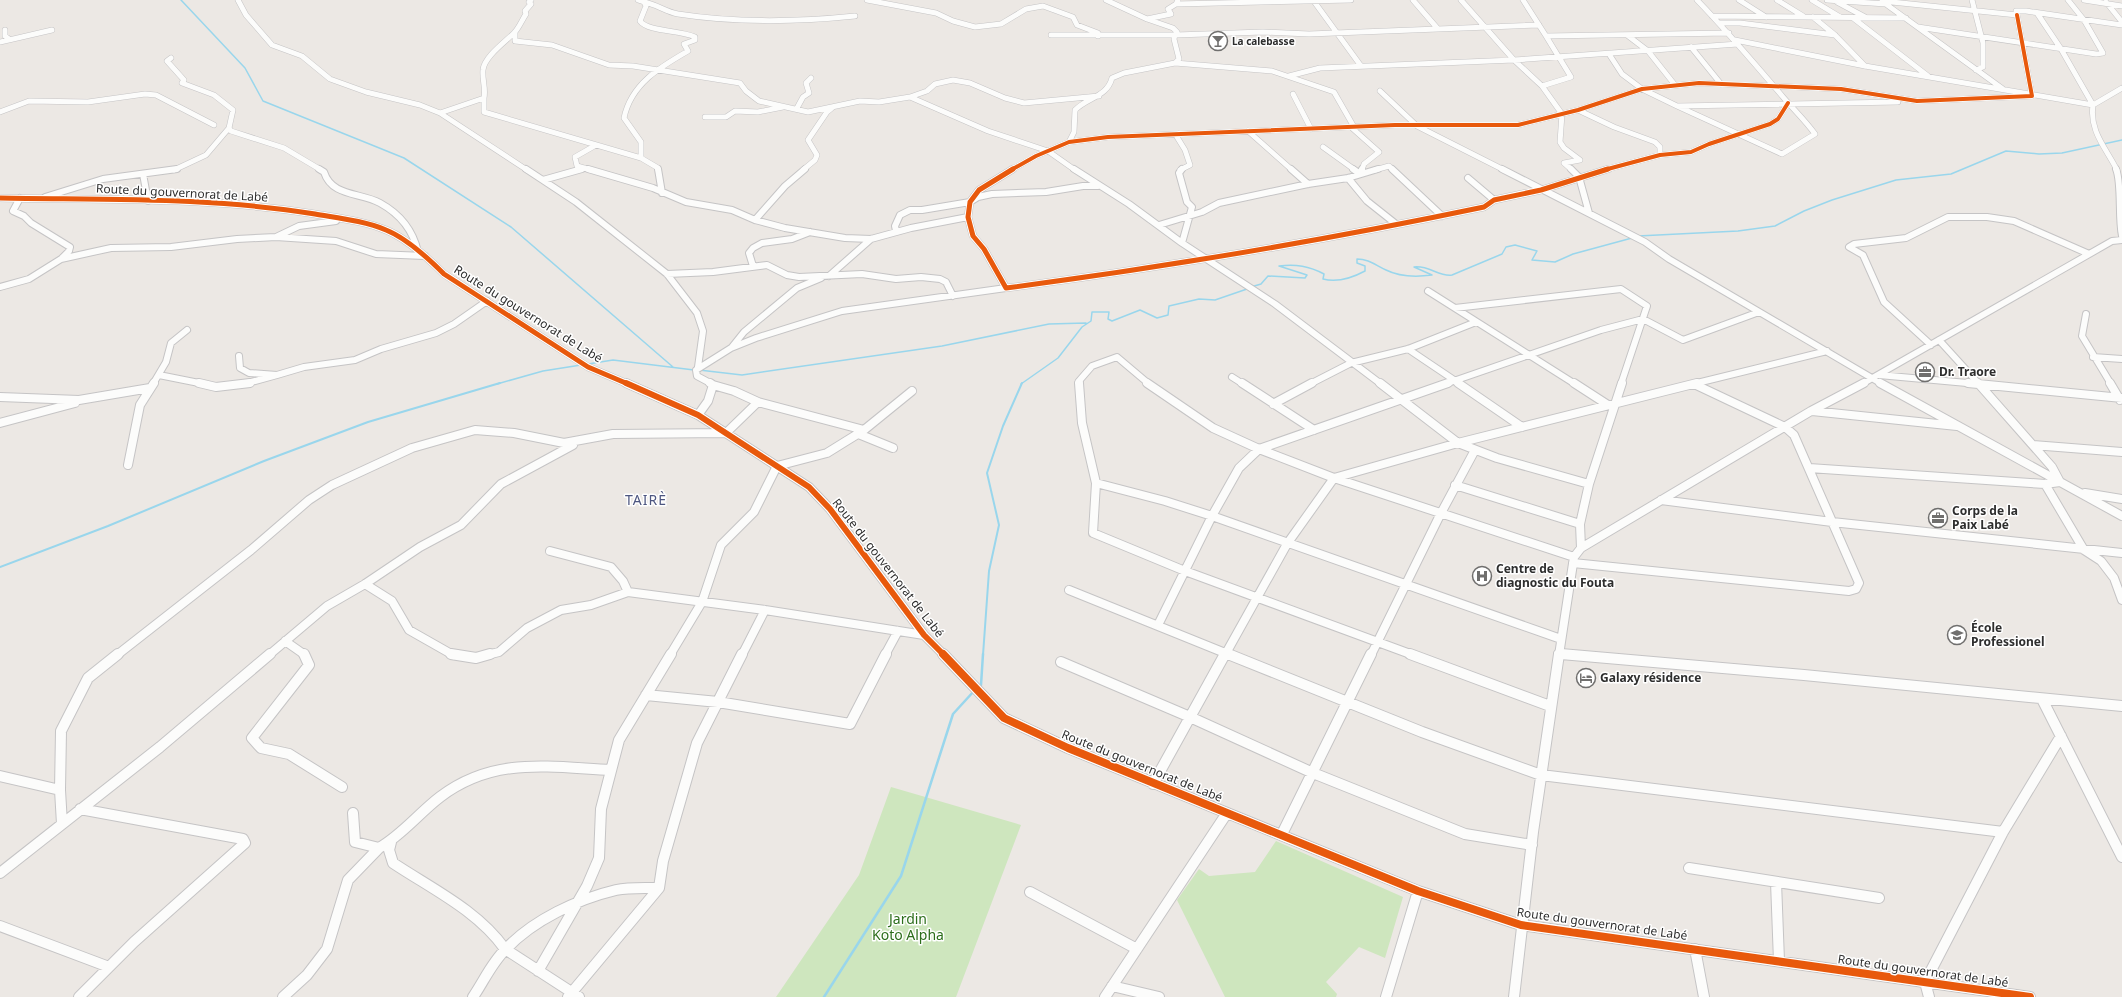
<svg xmlns="http://www.w3.org/2000/svg" width="2122" height="997" font-family="'Noto Sans',sans-serif">
  <style>
    .green { fill: #cee6be }
    .lines { fill: none; stroke-linecap: round; stroke-linejoin: round }
    .stream-far2 { stroke: #99d6ec; stroke-width: 1.5 }
    .stream-far1 { stroke: #99d6ec; stroke-width: 2 }
    .stream { stroke: #99d6ec; stroke-width: 2.5 }
    .minor-far3-casing { stroke: #c5c4c5; stroke-width: 6 }
    .minor-far2-casing { stroke: #c5c4c5; stroke-width: 8 }
    .minor-far1-casing { stroke: #c5c4c5; stroke-width: 10 }
    .minor-casing { stroke: #c5c4c5; stroke-width: 12 }
    .minor-far3 { stroke: #fcfcfb; stroke-width: 5 }
    .minor-far2 { stroke: #fcfcfb; stroke-width: 6 }
    .minor-far1 { stroke: #fcfcfb; stroke-width: 8 }
    .minor { stroke: #fcfcfb; stroke-width: 10 }
    .cycleway-far3-casing { stroke: #fff; stroke-width: 5.5 }
    .cycleway-far2-casing { stroke: #fff; stroke-width: 7 }
    .cycleway-far1-casing { stroke: #fff; stroke-width: 8 }
    .cycleway-casing { stroke: #fff; stroke-width: 10 }
    .cycleway-far3 { stroke: #e8590c; stroke-width: 4 }
    .cycleway-far2 { stroke: #e8590c; stroke-width: 5 }
    .cycleway-far1 { stroke: #e8590c; stroke-width: 6 }
    .cycleway { stroke: #e8590c; stroke-width: 8 }
    .labels { text-anchor: middle; stroke-width: 3; stroke-linejoin: round; paint-order: stroke }
    .far-poi-label { font-size: 10px; font-weight: bold; fill: #2e2e2e; stroke: #fff; text-anchor: start }
    .street-label { font-size: 12px; fill: #2e2e2e; stroke: #fff }
    .poi-label { font-size: 12px; font-weight: bold; fill: #2e2e2e; stroke: #fff; text-anchor: start }
    .quarter-label { font-size: 14px; letter-spacing: 1px; fill: #4d5680; stroke: #fff }
    .near-park-label { font-size: 14px; fill: #2c6e1b; stroke: #fff }
  </style>
  <rect width="100%" height="100%" fill="#ece8e4"/>
  <path class="green" d="M891,787L1021,825L956,997H776L859,875Z
    M1276,841L1403,897L1385,958L1359,947L1326,982L1337,994L1336,997H1225L1177,900L1199,869L1209,876L1255,872Z"/>
  <g class="lines">
    <path class="stream-far2" d="M181,0L245,68L263,101L404,158L511,227L673,367
      M1638,236L1738,231L1775,226L1804,211L1832,200L1896,180L1951,174L2006,151L2039,154L2062,153L2122,140
      M1251,287L1261,284L1268,276L1305,278L1307,275L1279,266C1296,264 1309,266 1324,274L1323,279C1338,283 1352,278 1365,271V266L1357,263V259C1369,259 1375,265 1386,270C1400,277 1417,277 1432,275L1414,267C1429,265 1439,277 1452,275L1502,254L1506,247L1515,245L1537,251L1532,260L1555,262L1573,254L1632,238
      M588,364L613,360L694,370
      M699,370L742,375L942,346L1049,324L1086,323
      M497,384L543,371L581,365
      M1021,384L1058,358L1082,327L1091,321L1092,312H1109L1108,319L1112,321L1140,310L1157,318L1168,315L1169,306L1199,299L1215,300L1247,289"/>
    <path class="stream-far1" d="M0,567L108,526L264,461L368,422L500,383
      M983,655L989,571L999,525L987,473L1003,426L1022,383"/>
    <path class="stream" d="M979,687L981,685L983,654
      M824,997L901,876L953,714L974,691"/>
    <g class="minor-far3-casing">
      <path id="minor-far3" d="M238,0L246,15L272,45L302,56L330,79L366,92L420,105L440,113L527,170
        M638,0L644,2L646,6L640,21C648,32 681,30 695,37V40L684,44L688,51C660,67 631,84 624,118L641,142V158
        M867,0L936,13L953,21L975,27L1001,24L1026,9L1043,6L1073,17L1077,25L1098,33V36
        M1106,0L1147,19
        M1178,0L1176,4L1351,0
        M1313,0L1361,66
        M1413,0L1438,29L1539,25
        M1461,0L1514,60L1738,44
        M1523,0L1546,36
        M1739,0L1766,17
        M1777,0L1803,16
        M1812,0L1840,17
        M1827,0L1886,4
        M1972,0L1983,43V67L1976,70
        M2084,0L2122,6
        M1882,1L2017,15L2016,11H2026L2122,25
        M644,2C656,4 666,12 678,14C736,23 797,22 855,16
        M1837,2L1865,17
        M1883,2L2003,89
        M2106,2L2122,22
        M2037,13L2061,49L2093,105
        M1712,16L1906,18
        M1813,17L1835,35L1865,66
        M1853,18L1928,76
        M1719,23H1740L1835,35
        M1918,27L2096,54L2103,53L2084,20L2068,0
        M5,30V36L9,39
        M515,32V41L552,45L609,65L633,66L740,83L746,91L759,101L808,112L860,101L879,102L910,97L988,131L1048,151L1075,170
        M1051,35H1175L1177,32L1173,28L1147,19L1171,14L1168,9L1176,4
        M1176,35L1263,32L1309,34L1438,29
        M1627,35L1648,51L1675,85
        M1735,40L1865,66L2093,105
        M0,42L52,30
        M1691,47L1721,84
        M1609,54L1622,74L1642,89L1677,106L1898,102
        M171,58L167,61L184,80L182,83L214,95L233,110L229,128L206,155L174,170
        M1175,63L1272,71L1334,92L1354,127
        M1289,76L1320,68L1514,60L1542,86
        M1380,91L1417,126L1504,170
        M1293,94L1311,129
        M910,97L927,91L935,84L953,80L970,83L1005,98L1024,103L1099,96
        M484,98V112L641,158L658,168V170
        M1677,106L1782,154L1815,134C1805,120 1794,110 1783,97C1755,64 1727,31 1697,0
        M797,108L803,97L809,93L806,83L811,78
        M1578,110L1614,127L1655,142L1660,147V155
        M0,112L29,101L88,102L145,94L156,95L214,125
        M440,113L484,98C486,88 482,80 483,70C484,57 505,42 514,33C519,28 522,20 526,14L525,11L531,4L529,2L531,0
        M705,117H726L735,111L758,112L783,107
        M229,128L231,131L284,148L321,170
        M1352,128L1379,152L1364,164L1362,170
        M1248,131L1292,170
        M1179,134L1177,137L1185,150L1190,165L1180,170
        M1069,142L1074,132L1075,110C1088,97 1107,97 1112,78L1124,73L1175,63L1179,59L1174,39L1175,35
        M1323,147L1355,170
        M579,170L585,168
        M591,170L577,166L575,157L596,145
        M803,170L815,160L817,155L808,140L827,112L832,108
        M1011,170L1036,156L1069,142L1108,137L1395,125H1518L1578,110L1642,89L1699,83L1841,89L1917,101L2032,96L2017,15
        M1375,170L1389,166L1393,170
        M1572,170L1564,163L1580,160L1564,148L1560,142L1562,114L1542,86L1571,77L1546,36L1729,33
        M1604,170L1660,155L1691,152L1709,144L1770,124L1778,119L1788,103
        M2117,170C2106,148 2089,131 2093,105L2122,88"/>
    </g>
    <g class="minor-far2-casing">
      <path id="minor-far2" d="M319,169L324,172C332,197 360,192 380,203C400,214 413,230 418,252
        M526,169L576,202L667,274L697,313L703,331L698,367
        M588,169L653,188L686,202L732,210L755,220L785,228L845,238L871,239L911,228L968,217
        M658,169L662,193
        M1013,169L979,190L970,202L968,217L973,236L984,249L1006,288C1166,267 1326,240 1484,207L1494,200L1541,190L1608,169
        M1074,169L1129,204L1182,243L1275,304L1381,384
        M1182,169L1179,173L1187,202L1192,207L1182,243
        M1291,169L1308,184
        M1353,169L1360,174L1362,169
        M1392,169L1442,216
        M1502,169L1645,242L1669,259L1882,384
        M1571,169L1579,177L1589,213
        M2116,169C2122,183 2118,217 2122,236
        M143,174L148,201
        M1348,178L1367,201L1396,224
        M1468,178L1494,200
        M543,180L582,169
        M45,197L103,179L177,169
        M0,198C105,200 212,197 315,214C338,218 365,221 386,230C406,238 429,259 444,274L588,367L628,384
        M20,198L13,211L24,216L31,223L70,247L69,251L62,258
        M755,220L785,186L805,169
        M1159,225L1202,212L1219,203L1308,184L1348,178L1378,169
        M896,231L895,226L900,215L910,210H922L970,202L978,197L992,194L1046,192L1083,186H1098
        M276,237L299,226L336,221
        M753,266L749,253L753,248L762,243L792,239L810,232
        M667,274L713,272L767,265L787,275L799,277L862,274L896,279L921,277L940,279L946,282L953,296
        M829,276L871,239
        M0,287L29,279L61,259L111,248L171,247L237,239L276,237L336,241L376,254L425,256
        M1428,291L1575,384
        M1455,308L1621,289L1647,306L1621,384
        M2086,314L2082,336L2111,384
        M1939,340L1979,384
        M1931,345L1884,302L1863,255L1849,247L1854,244L1906,238L1948,217H1987L2014,221L2089,254
        M732,347L744,332L797,288L821,278
        M1408,349L1460,384
        M239,356L240,368L249,373L277,375L244,384
        M2093,357L2122,359
        M159,375L204,384
        M277,375L304,367L355,360L381,349L436,333L454,324L487,301
        M1879,375L1978,384
        M1232,377L1243,384
        M153,384L166,362L171,343L187,330
        M712,384L697,376L696,370L731,348L756,338L842,311L1006,288
        M1079,384V381L1092,366L1117,357L1149,384
        M1310,384L1351,363L1408,349L1476,322
        M1445,384L1601,330L1643,319L1683,340L1759,312
        M1693,384L1827,351
        M1862,384L2112,241L2122,240"/>
    </g>
    <g class="minor-far1-casing">
      <path id="minor-far1" d="M199,383L216,387L250,383
        M626,383L698,415L809,487L830,509L924,635L944,655
        M1079,383L1082,423L1096,483L1093,533L1185,571L1413,655
        M1147,383L1213,428L1259,449L1334,478L1574,557
        M1242,383L1314,430
        M1380,383L1458,443L1497,458L1589,484
        M1458,383L1522,427
        M1574,383L1608,405
        M1880,383L2122,516
        M1968,383L2122,398
        M2110,383L2120,400
        M713,385L734,391L758,402L864,430L861,435L893,448
        M0,397L79,400L150,388
        M1273,404L1312,383
        M1812,411L1957,426
        M698,415L708,401L713,385L710,383
        M0,423L75,403
        M2033,445L2122,452
        M128,465L140,405L154,383
        M1809,468L2045,484L2060,482L2052,467L1978,383
        M1096,483L1165,501L1212,516L1561,639
        M2045,484L2084,550L2101,561L2114,578L2122,600
        M1455,485L1580,524
        M2085,493L2122,499
        M1661,500L1832,522L2122,553
        M1581,548L1580,524L1589,484L1622,383
        M550,551L611,567L623,581L628,592
        M1573,563L1849,591L1856,589L1859,583L1794,435L1785,427L1694,384
        M365,584L392,601L409,630L453,655
        M1069,590L1230,655
        M1158,625L1212,516L1239,468L1259,449L1448,383
        M285,641L305,655
        M1558,654L1573,655
        M117,655L251,550L309,500L332,485L412,448L475,430L514,433L564,443L613,434L726,433L758,402
        M269,655L327,606L365,584L420,547L461,525L501,484L573,445
        M487,655L499,652L527,628L561,610L591,605L628,592L765,610L924,635
        M670,655L702,602L721,545L754,512L777,466L827,453L864,430L912,391
        M742,655L765,610
        M885,655L898,631
        M1225,655L1287,544L1334,478L1458,443L1697,383
        M1371,655L1440,515L1475,450
        M1559,655L1574,557L1581,548L1811,411L1864,383"/>
    </g>
    <g class="minor-casing">
      <path id="minor" d="M304,654L309,665L252,738L261,748L289,754L342,787
        M451,654L476,658L490,654
        M943,654L1004,718L1068,748L1418,891L1521,925L2030,997
        M1228,654L1422,732L1541,775L2003,832
        M1410,654L1550,706
        M1561,654L1804,675L2122,706
        M1061,662L1190,717L1313,773L1465,834L1532,845
        M646,695L718,702L850,724L886,654
        M2042,699L2122,857
        M0,776L60,790
        M1153,784L1225,654
        M353,813L355,842L379,848C402,835 419,813 440,797C494,756 549,767 611,770
        M62,824L60,790L61,731L88,678L118,654
        M1282,834L1371,654
        M391,842L389,850L393,863C432,889 477,910 505,949L579,997
        M1689,868L1879,898
        M0,873L160,747L270,654
        M1776,882L1779,961
        M1030,892L1137,949
        M0,926L109,967
        M1695,949L1704,997
        M538,971L587,886L599,858L601,809L619,740L671,654
        M1112,986L1159,997
        M79,997L134,942L245,843L243,839L80,809
        M283,997L307,975L327,949L348,880L379,848
        M473,997C484,981 492,962 506,949C533,920 578,899 616,890C630,887 644,888 659,888
        M568,997L659,888L663,861L697,743L742,654
        M1105,997L1227,813
        M1386,997L1418,891
        M1514,997L1533,832L1559,654
        M1929,997L1925,982L2003,832L2061,736"/>
    </g>
    <use href="#minor-far3" class="minor-far3"/>
    <use href="#minor-far2" class="minor-far2"/>
    <use href="#minor-far1" class="minor-far1"/>
    <use href="#minor" class="minor"/>
    <g class="cycleway-far3-casing">
      <path id="cycleway-far3" d="M1011,170L1036,156L1069,142L1108,137L1395,125H1518L1578,110L1642,89L1699,83L1841,89L1917,101L2032,96L2017,15
        M1604,170L1660,155L1691,152L1709,144L1770,124L1778,119L1788,103"/>
    </g>
    <g class="cycleway-far2-casing">
      <path id="cycleway-far2" d="M1013,169L979,190L970,202L968,217L973,236L984,249L1006,288C1166,267 1326,240 1484,207L1494,200L1541,190L1608,169
        M0,198C105,200 212,197 315,214C338,218 365,221 386,230C406,238 429,259 444,274L588,367L628,384"/>
    </g>
    <g class="cycleway-far1-casing">
      <path id="cycleway-far1" d="M626,383L698,415L809,487L830,509L924,635L944,655"/>
    </g>
    <g class="cycleway-casing">
      <path id="cycleway" d="M943,654L1004,718L1068,748L1418,891L1521,925L2030,997"/>
    </g>
    <use href="#cycleway-far3" class="cycleway-far3"/>
    <use href="#cycleway-far2" class="cycleway-far2"/>
    <use href="#cycleway-far1" class="cycleway-far1"/>
    <use href="#cycleway" class="cycleway"/>
  </g>
  <defs>
    <g id="bar-ring" transform="scale(1)"><circle r="9.5" fill="#fff" stroke="#706f6e" stroke-width="1.5"/><path d="M-6-5H6L.8 .8V4.5H3.5V6h-7V4.5H-.8V.8Z" fill="#706f6e"/></g>
    <g id="office-ring" transform="scale(1)"><circle r="9.5" fill="#fff" stroke="#706f6e" stroke-width="1.5"/><path d="M-6-3h4V-5.5h4V-3h4V5H-6ZM-1-4.5V-3h2v-1.5ZM-6 0V1H6V0Z" fill="#706f6e"/></g>
    <g id="hospital-ring" transform="scale(1)"><circle r="9.5" fill="#fff" stroke="#706f6e" stroke-width="1.5"/><path d="M-5-5h3v3.5h4V-5h3V5h-3V1.5h-4V5h-3Z" fill="#706f6e"/></g>
    <g id="school-ring" transform="scale(1)"><circle r="9.5" fill="#fff" stroke="#706f6e" stroke-width="1.5"/><path d="M0-5L7-2L0 1L-7-2ZM-4 1L0 2.5L4 1V4Q0 6-4 4Z" fill="#706f6e"/></g>
    <g id="hotel-ring" transform="scale(1)"><circle r="9.5" fill="#fff" stroke="#706f6e" stroke-width="1.5"/><path d="M-6-4.5h1.5V1H6V5H4.5V3h-9V5H-6ZM-4 0a1.8 1.8 0 1 1 3.6 0ZM.5 0V-2.5h3Q6-2.5 6 0Z" fill="#706f6e"/></g>
  </defs>
  <g fill-rule="evenodd">
    <use href="#bar-ring" x="1218" y="41"/>
    <use href="#office-ring" x="1925" y="372"/>
    <use href="#office-ring" x="1938" y="518"/>
    <use href="#hospital-ring" x="1482" y="576"/>
    <use href="#school-ring" x="1957" y="635"/>
    <use href="#hotel-ring" x="1586" y="678"/>
  </g>
  <g class="labels">
    <g class="far-poi-label">
      <text x="1232" y="45">La calebasse</text>
    </g>
    <g class="street-label">
      <text transform="translate(182 193) rotate(3)" y="4">Route du gouvernorat de Labé</text>
      <text transform="translate(528 314) rotate(32)" y="4">Route du gouvernorat de Labé</text>
      <text transform="translate(888 568) rotate(52)" y="4">Route du gouvernorat de Labé</text>
      <text transform="translate(1142 766) rotate(22)" y="4">Route du gouvernorat de Labé</text>
      <text transform="translate(1602 924) rotate(8)" y="4">Route du gouvernorat de Labé</text>
      <text transform="translate(1923 971) rotate(8)" y="4">Route du gouvernorat de Labé</text>
    </g>
    <g class="poi-label">
      <text x="1939" y="376">Dr. Traore</text>
      <text x="1952" y="515">Corps de la<tspan x="1952" dy="14">Paix Labé</tspan></text>
      <text x="1496" y="573">Centre de<tspan x="1496" dy="14">diagnostic du Fouta</tspan></text>
      <text x="1971" y="632">École<tspan x="1971" dy="14">Professionel</tspan></text>
      <text x="1600" y="682">Galaxy résidence</text>
    </g>
    <g class="quarter-label">
      <text x="646" y="505">TAIRÈ</text>
    </g>
    <g class="near-park-label">
      <text x="908" y="924">Jardin<tspan x="908" dy="16">Koto Alpha</tspan></text>
    </g>
  </g>
</svg>
